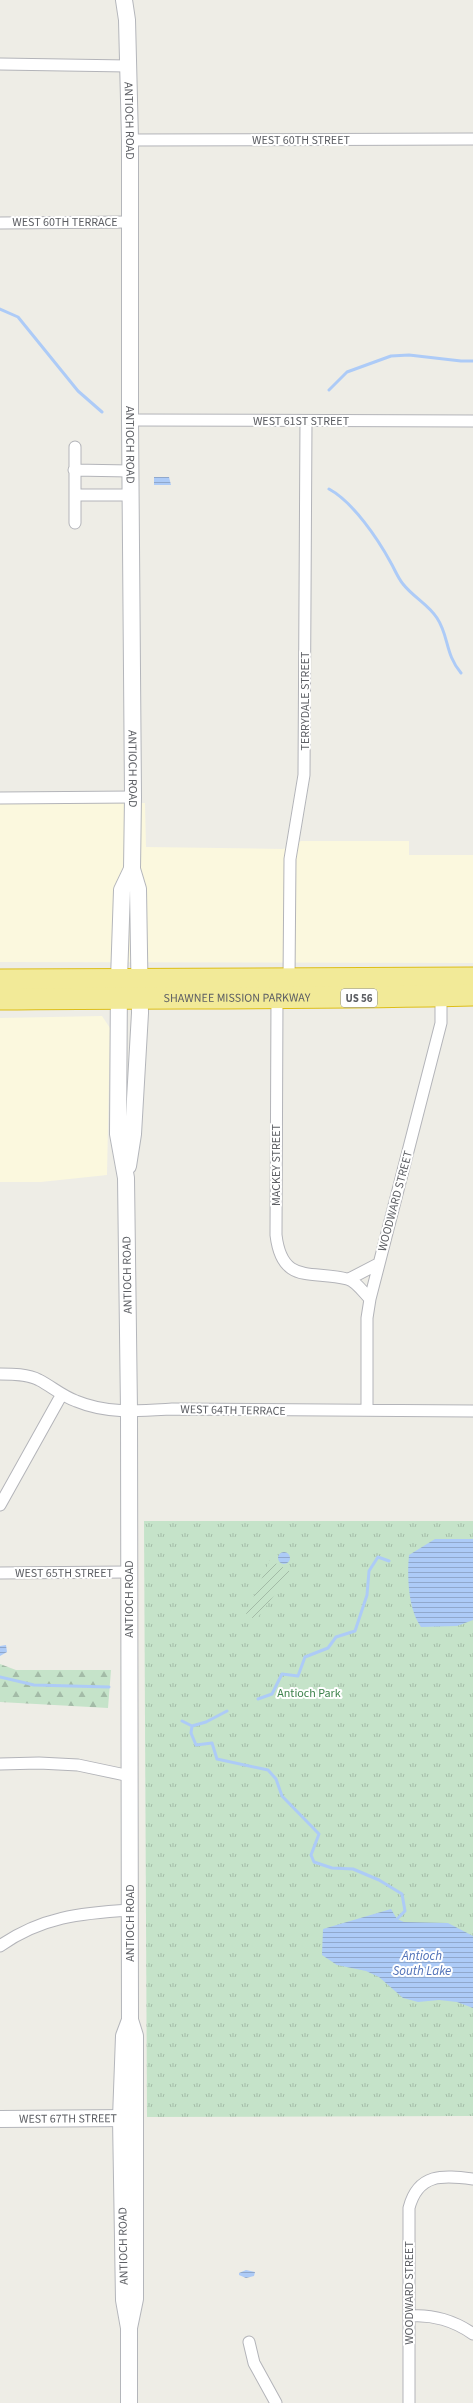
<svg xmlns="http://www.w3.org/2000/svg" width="473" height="2403" font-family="'Source Sans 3',sans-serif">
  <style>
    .commercial { fill: #fbf8de }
    .forest { fill: url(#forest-firs) }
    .park { fill: url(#park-tufts) }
    .garden { fill: url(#garden-furrows) }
    .water { fill: url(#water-rules) }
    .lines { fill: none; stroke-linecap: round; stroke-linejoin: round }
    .stream { stroke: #adcbf7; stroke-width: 3 }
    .street-casing { stroke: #b3b4b9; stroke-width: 13 }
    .secondary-casing { stroke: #b4b6bb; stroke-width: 18 }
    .highway-casing { stroke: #ddbe17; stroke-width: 23 }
    .street { stroke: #fff; stroke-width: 11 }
    .secondary { stroke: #fff; stroke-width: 16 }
    .highway { stroke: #f2ea98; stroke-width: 21 }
    .labels { text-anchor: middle; stroke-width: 4; stroke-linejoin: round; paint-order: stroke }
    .shield { fill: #fff; stroke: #8e8f92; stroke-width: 1 }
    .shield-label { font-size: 11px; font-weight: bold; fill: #5d5f64 }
    .street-label { font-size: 12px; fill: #5d5f64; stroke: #fff }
    .park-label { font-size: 12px; fill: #3e824c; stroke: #fff }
    .water-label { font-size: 13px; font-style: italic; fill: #5273b8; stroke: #fff }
  </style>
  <defs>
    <pattern id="forest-firs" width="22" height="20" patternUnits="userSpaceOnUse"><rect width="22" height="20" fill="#c5e3c9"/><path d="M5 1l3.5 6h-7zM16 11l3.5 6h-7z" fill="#a3bba7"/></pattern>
    <pattern id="park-tufts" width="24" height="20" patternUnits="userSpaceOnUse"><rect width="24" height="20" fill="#c5e3c9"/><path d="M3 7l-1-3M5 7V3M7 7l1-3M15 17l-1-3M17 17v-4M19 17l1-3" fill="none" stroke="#a3bba7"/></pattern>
    <pattern id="garden-furrows" width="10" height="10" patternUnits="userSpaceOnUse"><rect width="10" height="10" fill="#c5e3c9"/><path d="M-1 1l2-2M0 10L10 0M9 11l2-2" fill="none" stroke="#a3bba7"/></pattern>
    <pattern id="water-rules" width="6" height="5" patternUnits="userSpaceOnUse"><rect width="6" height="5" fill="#adcbf7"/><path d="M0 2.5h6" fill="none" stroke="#90a8cc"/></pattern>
  </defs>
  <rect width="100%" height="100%" fill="#eeede6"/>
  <path class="commercial" d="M0,803H145L146,847L283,849L301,841H409V855H473V963L0,962Z
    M102,1016L110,1028L107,1175L41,1182H0V1018Z"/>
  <path class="forest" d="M0,1664L16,1670H111L108,1708L0,1702Z"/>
  <path class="park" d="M144,1521H473V2116L147,2117Z"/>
  <path class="garden" d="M270,1560L291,1572L256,1620L246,1614Z"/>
  <path class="water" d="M154,477H169L171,485H154Z
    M435,1539H473V1620L457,1626L421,1627C408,1609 407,1577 409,1555Z
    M278 1558a6 6 0 1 1 12 0a6 6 0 1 1-12 0Z
    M6,1645L7,1652L0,1656V1646Z
    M391,1909L397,1919L404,1922L448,1923L473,1936V2008L457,2002L439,2000L418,2002L403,1998L379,1977L366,1971L337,1965L322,1955L323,1929Z
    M246,2270L255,2272L254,2276L246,2278L239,2275V2273Z"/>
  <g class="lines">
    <path class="stream" d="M0,309L18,317L78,391L102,412
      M329,390L347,372L391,356L409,355L461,361H473
      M329,489C353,502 378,539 391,563C395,570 398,578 403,584C413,597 428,604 437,618C449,636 445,654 461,673
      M0,1677L34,1685L109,1687
      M258,1699L272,1694L282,1674L298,1676L305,1657L328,1648L336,1637L355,1631L367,1595L369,1571L378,1557L389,1561
      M182,1721L192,1726L206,1722L227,1711
      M192,1726L191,1733L196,1745L212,1743L217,1759L268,1770L276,1779L282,1796L319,1834L311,1855L314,1862L332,1868L353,1869L379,1880L402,1894L405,1911L397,1919"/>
    <g class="street-casing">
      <path id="street" d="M0,64L128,66
        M130,140L473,139
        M0,223L129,222
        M130,420L473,421
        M75,447V523
        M74,470L130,471
        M75,495H130
        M0,798L133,797
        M289,979L290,859L304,775L306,421
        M277,998L276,1235C282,1285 311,1270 347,1279C355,1280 364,1293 370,1299
        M349,1279L378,1264
        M0,1374C12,1374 28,1374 39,1380C51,1386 62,1396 76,1401C107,1414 139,1411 172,1409L473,1411
        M367,1409V1318L370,1299L441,1023V996
        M0,1505L62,1394
        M0,1573L128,1572
        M0,1764L39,1763L78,1765L130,1776
        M0,1946C41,1917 81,1913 130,1910
        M410,2316C432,2314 455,2321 473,2334
        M249,2342L254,2363L276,2403
        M409,2403V2208C418,2173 443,2175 473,2179"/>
    </g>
    <g class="secondary-casing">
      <g id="secondary">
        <path id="s1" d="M124,0L127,20L130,140V420L133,797L132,869L138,889L140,1013L133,1134L128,1166"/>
        <path id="s2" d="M0,2119L131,2118"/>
        <path d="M129,2328L135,2299V2036L130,2020L129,1411L126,1178L118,1134L119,979L122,890L132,869"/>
        <path d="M129,2403V2328L124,2300L121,2118L124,2036L130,2020"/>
      </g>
    </g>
    <g class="highway-casing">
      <g id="highway">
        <path d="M0,980L473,978"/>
        <path id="s3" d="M0,999C158,997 315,999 473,995"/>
      </g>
    </g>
    <use href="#street" class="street"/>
    <use href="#secondary" class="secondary"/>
    <use href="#highway" class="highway"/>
  </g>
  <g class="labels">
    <rect class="shield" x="341" y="989" width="36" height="18" rx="3"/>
    <g class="shield-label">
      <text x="359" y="1002">US 56</text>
    </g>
    <g class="street-label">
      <text dy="4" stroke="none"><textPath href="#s1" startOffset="121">ANTIOCH ROAD</textPath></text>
      <text x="301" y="144">WEST 60TH STREET</text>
      <text x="65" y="226">WEST 60TH TERRACE</text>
      <text x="301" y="425">WEST 61ST STREET</text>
      <text dy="4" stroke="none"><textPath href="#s1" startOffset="445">ANTIOCH ROAD</textPath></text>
      <text transform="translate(305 701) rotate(-90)" y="4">TERRYDALE STREET</text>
      <text dy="4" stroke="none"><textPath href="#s1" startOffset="769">ANTIOCH ROAD</textPath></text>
      <text dy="4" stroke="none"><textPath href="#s3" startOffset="237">SHAWNEE MISSION PARKWAY</textPath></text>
      <text transform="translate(276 1165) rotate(-90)" y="4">MACKEY STREET</text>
      <text transform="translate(395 1201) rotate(-75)" y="4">WOODWARD STREET</text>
      <text transform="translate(127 1275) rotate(-91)" y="4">ANTIOCH ROAD</text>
      <text transform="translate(233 1410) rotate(1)" y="4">WEST 64TH TERRACE</text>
      <text x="64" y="1577">WEST 65TH STREET</text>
      <text transform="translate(129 1599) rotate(-90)" y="4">ANTIOCH ROAD</text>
      <text transform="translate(130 1923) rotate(-90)" y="4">ANTIOCH ROAD</text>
      <text dy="4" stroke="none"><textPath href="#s2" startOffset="68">WEST 67TH STREET</textPath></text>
      <text transform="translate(123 2246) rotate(-91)" y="4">ANTIOCH ROAD</text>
      <text transform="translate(409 2293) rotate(-90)" y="4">WOODWARD STREET</text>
    </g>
    <g class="park-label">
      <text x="309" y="1697">Antioch Park</text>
    </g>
    <g class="water-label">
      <text x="422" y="1960">Antioch<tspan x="422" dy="15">South Lake</tspan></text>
    </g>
  </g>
</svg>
